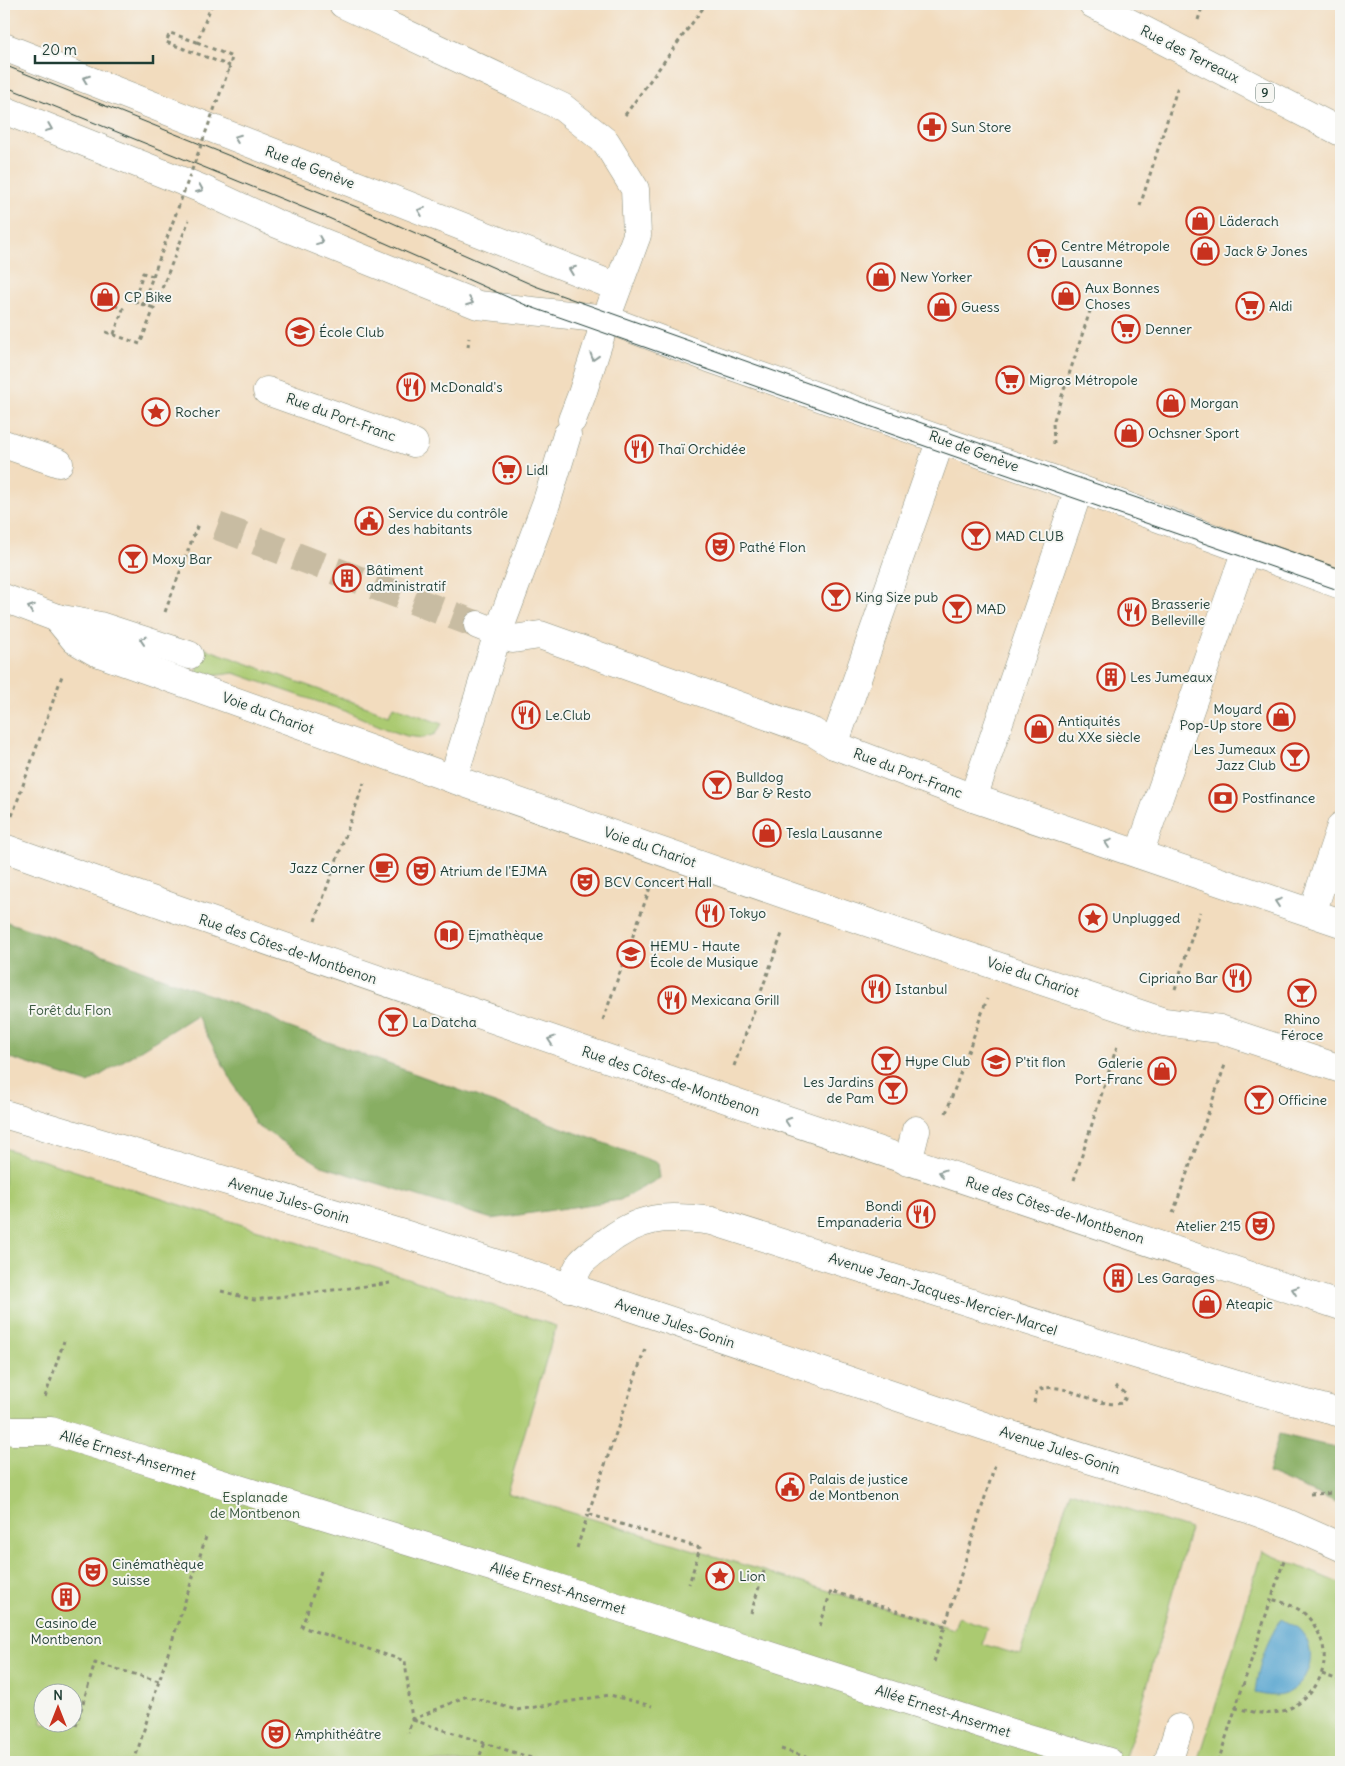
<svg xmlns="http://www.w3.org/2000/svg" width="1345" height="1766" font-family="Delius,sans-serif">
	<rect width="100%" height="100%" fill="#f6f6f2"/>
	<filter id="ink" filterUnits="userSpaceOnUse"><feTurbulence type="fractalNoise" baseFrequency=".02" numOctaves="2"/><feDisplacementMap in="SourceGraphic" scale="10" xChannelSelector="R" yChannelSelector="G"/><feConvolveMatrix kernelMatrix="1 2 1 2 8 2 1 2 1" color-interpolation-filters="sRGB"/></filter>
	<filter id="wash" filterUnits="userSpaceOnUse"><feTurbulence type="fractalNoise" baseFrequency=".0096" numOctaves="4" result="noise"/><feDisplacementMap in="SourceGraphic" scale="20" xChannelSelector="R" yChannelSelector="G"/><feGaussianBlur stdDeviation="1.12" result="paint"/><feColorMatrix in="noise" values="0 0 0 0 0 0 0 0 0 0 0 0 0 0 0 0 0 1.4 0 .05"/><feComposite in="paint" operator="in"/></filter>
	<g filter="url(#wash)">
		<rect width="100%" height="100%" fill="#f2dcbe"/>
		<g fill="#abca71" stroke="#658452" fill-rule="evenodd">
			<path d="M204,648L389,715L393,706L442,724L435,734L423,738L407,736L389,730L348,712L234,673L211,676L195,674Z"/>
			<path d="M4,1148L556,1326L507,1493L954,1629L958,1617L987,1627L982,1644L1020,1655L1070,1491L1190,1529L1136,1726L1123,1762H4ZM42,1694H72V1724H42Z"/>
			<path d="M1262,1551L1341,1584V1762H1198L1228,1666Z"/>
		</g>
		<g fill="#88ae63" stroke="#54764c">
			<path d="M4,921L113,958L139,969L270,1017L285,1026L658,1163L660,1178L620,1200L492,1219L322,1166L256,1125L196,1015L88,1083L4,1056Z"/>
			<path d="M1279,1434L1341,1449V1504L1268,1473Z"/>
		</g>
		<path fill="#56a4cf" stroke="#3a7082" d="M1281,1619C1289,1623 1298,1626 1303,1634C1319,1655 1308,1688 1282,1695C1273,1697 1265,1695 1255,1693C1258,1665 1266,1642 1281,1619Z"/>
	</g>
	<g filter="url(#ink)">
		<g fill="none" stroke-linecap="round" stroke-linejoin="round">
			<path stroke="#c8bca2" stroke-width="28" stroke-dasharray="28 14" stroke-linecap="butt" d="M217,526L478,625"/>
			<g stroke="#888c79" stroke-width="29">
				<g id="minor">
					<path d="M343,4L562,107L606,142L635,189L637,235L606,319L582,394L572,420"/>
					<path d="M4,47L617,287"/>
					<path d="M4,110L202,189L275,223L478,305L606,319L709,358L1055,480L1341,585"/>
					<path d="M267,391L414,443"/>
					<path d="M4,444L59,463"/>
					<path d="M4,598L57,618L100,626L189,655"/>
					<path d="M57,618L75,640L94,651L453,779L795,898L1164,1022L1220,1029L1341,1069"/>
					<path d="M478,625L513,639L540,635L813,732L834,745L973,798L1341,923"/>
					<path d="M834,745L941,439"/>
					<path d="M453,779L498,633L547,501L567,435"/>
					<path d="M973,798L1079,489"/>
					<path d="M4,848C448,1006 894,1157 1341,1306"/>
					<path d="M1139,854L1246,550"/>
					<path d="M1312,913L1341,826"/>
					<path d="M908,1162L916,1130"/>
					<path d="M569,1288C573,1280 576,1270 581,1263C586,1257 595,1251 602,1246C639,1215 666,1215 712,1221L1108,1346L1247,1388L1341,1413"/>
					<path d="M4,1429L12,1431H51L530,1579L988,1726L1109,1762"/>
					<path d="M1168,1762L1179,1728"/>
				</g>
			</g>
			<g stroke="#888c79" stroke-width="29">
				<g id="major">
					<path d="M1093,4L1341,132"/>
					<path d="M4,1114L407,1235L603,1298L1005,1433L1251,1510L1287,1523L1341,1547"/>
				</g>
			</g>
			<g stroke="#888c79" stroke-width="3" stroke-dasharray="4 4" stroke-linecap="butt">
				<path d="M212,4L197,42L170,33L166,42L230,66"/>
				<path d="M1198,20L1203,4"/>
				<path d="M197,42L232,57L229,69"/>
				<path d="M625,115L706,4"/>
				<path d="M1140,206L1178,86"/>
				<path d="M153,276L143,273L134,301L154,308"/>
				<path d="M106,332L140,344L189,220"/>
				<path d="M114,334L123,309L116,306"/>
				<path d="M468,347L469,338"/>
				<path d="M1054,444L1053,423L1091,308"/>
				<path d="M165,612L198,524"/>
				<path d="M12,816L63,673"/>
				<path d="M315,921L364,783"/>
				<path d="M1175,989L1200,912"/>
				<path d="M603,1020L651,885"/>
				<path d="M734,1066L783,931"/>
				<path d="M946,1113L987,999"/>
				<path d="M1074,1180L1118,1043"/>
				<path d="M1173,1213L1225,1065"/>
				<path d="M221,1291L254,1300L390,1283"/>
				<path d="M645,1349L588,1514L700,1548L689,1584"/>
				<path d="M45,1397L64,1341"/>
				<path d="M1034,1403L1037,1390C1060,1381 1084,1399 1106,1403C1111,1404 1117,1404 1122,1403L1125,1399L1124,1392L1115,1386"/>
				<path d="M1310,1494L1341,1493"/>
				<path d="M577,1548L588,1514"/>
				<path d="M321,1571L302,1627L405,1661L412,1720L408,1733"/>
				<path d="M751,1613L764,1571"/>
				<path d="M820,1626L831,1591L945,1626L995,1465"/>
				<path d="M934,1662L945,1626"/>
				<path d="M1322,1674L1341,1681"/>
				<path d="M1235,1708C1246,1710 1261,1715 1273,1713C1302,1710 1327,1682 1324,1652C1323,1639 1315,1624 1306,1615C1297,1606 1282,1602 1271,1599"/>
				<path d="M412,1720L467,1696L517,1710L610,1695L652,1706"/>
				<path d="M413,1720L544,1762"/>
				<path d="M76,1726L95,1663L159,1681"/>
				<path d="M781,1749L821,1762"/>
				<path d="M480,1755L485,1743"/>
				<path d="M134,1762L159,1681L206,1537"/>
				<path d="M1218,1762L1284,1560"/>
			</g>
			<use href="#minor" stroke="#fff" stroke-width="28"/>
			<use href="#major" stroke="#fff" stroke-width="28"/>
			<g stroke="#1f3d34" stroke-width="1">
				<path d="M4,65L359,208L535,286L844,396L1341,569"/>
				<path d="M4,86L324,216L528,306L936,450L1341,591"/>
			</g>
			<path stroke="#888c79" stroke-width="3" stroke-dasharray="4 4" stroke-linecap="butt" d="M142,306L229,69"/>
		</g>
		<defs><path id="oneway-chevron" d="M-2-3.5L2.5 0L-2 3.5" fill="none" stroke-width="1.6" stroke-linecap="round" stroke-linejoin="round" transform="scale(1.25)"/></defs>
		<g stroke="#8f9e9a">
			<use href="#oneway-chevron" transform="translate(86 79) rotate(-159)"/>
			<use href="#oneway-chevron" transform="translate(49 128) rotate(22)"/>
			<use href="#oneway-chevron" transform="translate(237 138) rotate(-159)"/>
			<use href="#oneway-chevron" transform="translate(200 189) rotate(23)"/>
			<use href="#oneway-chevron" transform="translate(421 211) rotate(-159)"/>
			<use href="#oneway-chevron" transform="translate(320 241) rotate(22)"/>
			<use href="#oneway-chevron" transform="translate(572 270) rotate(-159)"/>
			<use href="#oneway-chevron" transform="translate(470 302) rotate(21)"/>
			<use href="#oneway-chevron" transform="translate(594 357) rotate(107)"/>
			<use href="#oneway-chevron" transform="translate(31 608) rotate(-160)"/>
			<use href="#oneway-chevron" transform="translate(143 640) rotate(-162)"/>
			<use href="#oneway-chevron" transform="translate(1108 843) rotate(-161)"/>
			<use href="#oneway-chevron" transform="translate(1278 902) rotate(-161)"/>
			<use href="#oneway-chevron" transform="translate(551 1040) rotate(-161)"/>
			<use href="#oneway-chevron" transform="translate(788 1121) rotate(-161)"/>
			<use href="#oneway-chevron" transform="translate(942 1173) rotate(-162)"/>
			<use href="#oneway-chevron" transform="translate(1295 1290) rotate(-161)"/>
		</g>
	</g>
	<defs>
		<g id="pharmacy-ring" transform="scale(1.4375)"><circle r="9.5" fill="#f6f6f2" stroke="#c8321e" stroke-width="1.5"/><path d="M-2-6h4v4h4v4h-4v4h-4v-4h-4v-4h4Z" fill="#c8321e"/></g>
		<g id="shop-ring" transform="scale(1.4375)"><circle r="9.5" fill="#f6f6f2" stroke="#c8321e" stroke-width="1.5"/><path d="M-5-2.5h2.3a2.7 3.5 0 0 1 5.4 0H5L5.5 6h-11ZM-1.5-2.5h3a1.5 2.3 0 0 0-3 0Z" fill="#c8321e"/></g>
		<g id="supermarket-ring" transform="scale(1.4375)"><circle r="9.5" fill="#f6f6f2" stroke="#c8321e" stroke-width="1.5"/><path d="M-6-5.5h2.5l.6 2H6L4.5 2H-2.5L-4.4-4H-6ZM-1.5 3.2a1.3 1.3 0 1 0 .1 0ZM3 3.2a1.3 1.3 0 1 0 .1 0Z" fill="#c8321e"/></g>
		<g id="university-ring" transform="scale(1.4375)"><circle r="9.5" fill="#f6f6f2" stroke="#c8321e" stroke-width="1.5"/><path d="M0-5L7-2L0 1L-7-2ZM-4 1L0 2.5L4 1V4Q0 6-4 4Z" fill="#c8321e"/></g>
		<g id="restaurant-ring" transform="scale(1.4375)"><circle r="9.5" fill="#f6f6f2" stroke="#c8321e" stroke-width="1.5"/><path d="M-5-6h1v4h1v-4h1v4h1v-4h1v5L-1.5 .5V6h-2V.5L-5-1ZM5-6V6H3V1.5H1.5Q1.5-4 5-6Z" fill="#c8321e"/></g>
		<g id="sight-ring" transform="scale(1.4375)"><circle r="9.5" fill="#f6f6f2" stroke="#c8321e" stroke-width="1.5"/><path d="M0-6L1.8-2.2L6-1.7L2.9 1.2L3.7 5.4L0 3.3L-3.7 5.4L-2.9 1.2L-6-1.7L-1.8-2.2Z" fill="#c8321e"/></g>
		<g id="civic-ring" transform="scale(1.4375)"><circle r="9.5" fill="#f6f6f2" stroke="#c8321e" stroke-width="1.5"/><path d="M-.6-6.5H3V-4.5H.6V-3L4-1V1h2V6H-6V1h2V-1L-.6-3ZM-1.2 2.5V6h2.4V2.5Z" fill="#c8321e"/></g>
		<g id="bar-ring" transform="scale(1.4375)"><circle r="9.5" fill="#f6f6f2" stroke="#c8321e" stroke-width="1.5"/><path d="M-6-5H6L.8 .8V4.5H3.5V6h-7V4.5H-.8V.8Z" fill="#c8321e"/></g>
		<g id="theatre-ring" transform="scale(1.4375)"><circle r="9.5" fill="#f6f6f2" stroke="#c8321e" stroke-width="1.5"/><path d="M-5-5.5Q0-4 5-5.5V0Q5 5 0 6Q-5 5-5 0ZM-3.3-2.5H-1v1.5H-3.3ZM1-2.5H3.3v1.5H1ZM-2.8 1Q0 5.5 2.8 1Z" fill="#c8321e"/></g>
		<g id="building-ring" transform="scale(1.4375)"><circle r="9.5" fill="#f6f6f2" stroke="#c8321e" stroke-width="1.5"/><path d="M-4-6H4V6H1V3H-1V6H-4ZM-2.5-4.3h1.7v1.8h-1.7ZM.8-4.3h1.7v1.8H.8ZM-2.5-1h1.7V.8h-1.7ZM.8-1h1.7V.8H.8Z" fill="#c8321e"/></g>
		<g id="bank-ring" transform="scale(1.4375)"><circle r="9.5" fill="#f6f6f2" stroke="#c8321e" stroke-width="1.5"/><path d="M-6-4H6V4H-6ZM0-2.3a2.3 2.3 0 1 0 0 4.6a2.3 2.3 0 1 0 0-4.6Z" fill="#c8321e"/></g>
		<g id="cafe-ring" transform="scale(1.4375)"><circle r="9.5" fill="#f6f6f2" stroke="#c8321e" stroke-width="1.5"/><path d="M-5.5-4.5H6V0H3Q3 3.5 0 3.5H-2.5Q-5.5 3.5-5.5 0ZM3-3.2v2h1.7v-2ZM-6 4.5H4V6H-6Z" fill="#c8321e"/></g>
		<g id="library-ring" transform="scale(1.4375)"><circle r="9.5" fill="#f6f6f2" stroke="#c8321e" stroke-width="1.5"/><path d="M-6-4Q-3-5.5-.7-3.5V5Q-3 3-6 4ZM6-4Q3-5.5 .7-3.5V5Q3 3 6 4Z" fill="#c8321e"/></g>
		<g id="school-ring" transform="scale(1.4375)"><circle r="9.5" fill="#f6f6f2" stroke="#c8321e" stroke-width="1.5"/><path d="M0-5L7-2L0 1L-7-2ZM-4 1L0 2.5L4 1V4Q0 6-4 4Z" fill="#c8321e"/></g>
	</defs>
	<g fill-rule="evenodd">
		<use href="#pharmacy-ring" x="932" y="127"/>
		<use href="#shop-ring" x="1200" y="221"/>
		<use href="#shop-ring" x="1205" y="251"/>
		<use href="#supermarket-ring" x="1042" y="254"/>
		<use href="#shop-ring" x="881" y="277"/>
		<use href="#shop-ring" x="1066" y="296"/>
		<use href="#shop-ring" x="105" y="297"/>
		<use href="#supermarket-ring" x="1250" y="306"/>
		<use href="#shop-ring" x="942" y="307"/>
		<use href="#supermarket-ring" x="1126" y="329"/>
		<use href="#university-ring" x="300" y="332"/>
		<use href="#supermarket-ring" x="1010" y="380"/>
		<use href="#restaurant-ring" x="411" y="387"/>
		<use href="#shop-ring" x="1171" y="403"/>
		<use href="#sight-ring" x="156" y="412"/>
		<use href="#shop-ring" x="1129" y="433"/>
		<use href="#restaurant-ring" x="639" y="449"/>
		<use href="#supermarket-ring" x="507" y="470"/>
		<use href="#civic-ring" x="369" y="521"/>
		<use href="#bar-ring" x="976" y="536"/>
		<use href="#theatre-ring" x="720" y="547"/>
		<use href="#bar-ring" x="133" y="559"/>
		<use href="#building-ring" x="347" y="578"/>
		<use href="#bar-ring" x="836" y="597"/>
		<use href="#bar-ring" x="957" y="609"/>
		<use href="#restaurant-ring" x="1132" y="612"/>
		<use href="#building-ring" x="1111" y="677"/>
		<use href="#restaurant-ring" x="526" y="715"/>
		<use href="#shop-ring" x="1281" y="717"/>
		<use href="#shop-ring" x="1039" y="729"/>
		<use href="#bar-ring" x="1295" y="757"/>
		<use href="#bar-ring" x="717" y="785"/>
		<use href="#bank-ring" x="1223" y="798"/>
		<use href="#shop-ring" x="767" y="833"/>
		<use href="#cafe-ring" x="384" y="868"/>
		<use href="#theatre-ring" x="421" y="871"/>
		<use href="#theatre-ring" x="585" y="882"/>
		<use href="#restaurant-ring" x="710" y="913"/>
		<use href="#sight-ring" x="1093" y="918"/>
		<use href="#library-ring" x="449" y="935"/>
		<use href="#school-ring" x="631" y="954"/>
		<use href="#restaurant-ring" x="1237" y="978"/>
		<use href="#restaurant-ring" x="876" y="989"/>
		<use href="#bar-ring" x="1302" y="993"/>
		<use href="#restaurant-ring" x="672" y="1000"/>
		<use href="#bar-ring" x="393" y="1022"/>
		<use href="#bar-ring" x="886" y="1061"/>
		<use href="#school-ring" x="996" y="1062"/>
		<use href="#shop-ring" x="1162" y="1071"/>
		<use href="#bar-ring" x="893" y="1090"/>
		<use href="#bar-ring" x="1259" y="1100"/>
		<use href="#restaurant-ring" x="921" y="1214"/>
		<use href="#theatre-ring" x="1260" y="1226"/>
		<use href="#building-ring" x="1118" y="1278"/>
		<use href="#shop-ring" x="1207" y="1304"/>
		<use href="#civic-ring" x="790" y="1487"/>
		<use href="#theatre-ring" x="93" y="1572"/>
		<use href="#sight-ring" x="720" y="1576"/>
		<use href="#building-ring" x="66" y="1597"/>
		<use href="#theatre-ring" x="276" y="1734"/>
	</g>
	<g text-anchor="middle" stroke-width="4" stroke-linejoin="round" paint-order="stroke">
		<rect fill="#f6f6f2" stroke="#60746d" stroke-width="1" x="1256" y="83.5" width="18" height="19" rx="4"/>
		<g font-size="12" font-weight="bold" fill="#1f3d34">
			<text x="1265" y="97">9</text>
		</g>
		<g font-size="14" fill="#1f3d34" stroke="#f6f6f2">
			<text transform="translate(1190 54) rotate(27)" y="5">Rue des Terreaux</text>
			<text transform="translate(310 167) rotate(21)" y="5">Rue de Genève</text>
			<text transform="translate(341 417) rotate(20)" y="5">Rue du Port-Franc</text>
			<text transform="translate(974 451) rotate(20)" y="5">Rue de Genève</text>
			<text transform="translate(268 713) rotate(20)" y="5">Voie du Chariot</text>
			<text transform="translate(908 773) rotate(21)" y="5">Rue du Port-Franc</text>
			<text transform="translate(650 847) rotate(19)" y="5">Voie du Chariot</text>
			<text transform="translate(288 949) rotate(19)" y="5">Rue des Côtes-de-Montbenon</text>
			<text transform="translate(1033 977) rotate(19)" y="5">Voie du Chariot</text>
			<text transform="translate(671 1081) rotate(19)" y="5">Rue des Côtes-de-Montbenon</text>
			<text transform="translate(289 1200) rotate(17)" y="5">Avenue Jules-Gonin</text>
			<text transform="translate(1055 1210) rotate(18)" y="5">Rue des Côtes-de-Montbenon</text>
			<text transform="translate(943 1294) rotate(18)" y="5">Avenue Jean-Jacques-Mercier-Marcel</text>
			<text transform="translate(675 1323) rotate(19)" y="5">Avenue Jules-Gonin</text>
			<text transform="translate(1060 1450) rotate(18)" y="5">Avenue Jules-Gonin</text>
			<text transform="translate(128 1455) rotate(17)" y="5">Allée Ernest-Ansermet</text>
			<text transform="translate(558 1588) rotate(18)" y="5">Allée Ernest-Ansermet</text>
			<text transform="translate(943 1711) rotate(18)" y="5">Allée Ernest-Ansermet</text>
		</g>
		<g font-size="14" fill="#1f3d34" stroke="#f6f6f2" text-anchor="start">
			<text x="951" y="132">Sun Store</text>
			<text x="1219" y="226">Läderach</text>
			<text x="1061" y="251">Centre Métropole<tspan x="1061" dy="16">Lausanne</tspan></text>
			<text x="1224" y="256">Jack &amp; Jones</text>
			<text x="900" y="282">New Yorker</text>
			<text x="1085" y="293">Aux Bonnes<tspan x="1085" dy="16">Choses</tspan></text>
			<text x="124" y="302">CP Bike</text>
			<text x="1269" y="311">Aldi</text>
			<text x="961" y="312">Guess</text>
			<text x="1145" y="334">Denner</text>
			<text x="319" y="337">École Club</text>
			<text x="1029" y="385">Migros Métropole</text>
			<text x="430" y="392">McDonald's</text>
			<text x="1190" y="408">Morgan</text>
			<text x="175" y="417">Rocher</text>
			<text x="1148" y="438">Ochsner Sport</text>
			<text x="658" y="454">Thaï Orchidée</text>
			<text x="526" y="475">Lidl</text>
			<text x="388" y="518">Service du contrôle<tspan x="388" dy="16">des habitants</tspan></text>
			<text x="995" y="541">MAD CLUB</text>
			<text x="739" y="552">Pathé Flon</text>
			<text x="152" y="564">Moxy Bar</text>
			<text x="366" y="575">Bâtiment<tspan x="366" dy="16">administratif</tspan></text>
			<text x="855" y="602">King Size pub</text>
			<text x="1151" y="609">Brasserie<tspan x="1151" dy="16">Belleville</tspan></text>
			<text x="976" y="614">MAD</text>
			<text x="1130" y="682">Les Jumeaux</text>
			<text x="1262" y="714" text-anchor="end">Moyard<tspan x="1262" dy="16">Pop-Up store</tspan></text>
			<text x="545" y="720">Le.Club</text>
			<text x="1058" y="726">Antiquités<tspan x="1058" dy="16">du XXe siècle</tspan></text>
			<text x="1276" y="754" text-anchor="end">Les Jumeaux<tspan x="1276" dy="16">Jazz Club</tspan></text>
			<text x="736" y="782">Bulldog<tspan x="736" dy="16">Bar &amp; Resto</tspan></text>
			<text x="1242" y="803">Postfinance</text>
			<text x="786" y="838">Tesla Lausanne</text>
			<text x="365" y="873" text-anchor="end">Jazz Corner</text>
			<text x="440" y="876">Atrium de l'EJMA</text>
			<text x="604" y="887">BCV Concert Hall</text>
			<text x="729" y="918">Tokyo</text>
			<text x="1112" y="923">Unplugged</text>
			<text x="468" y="940">Ejmathèque</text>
			<text x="650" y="951">HEMU - Haute<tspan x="650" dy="16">École de Musique</tspan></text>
			<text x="1218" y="983" text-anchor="end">Cipriano Bar</text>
			<text x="895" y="994">Istanbul</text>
			<text x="691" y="1005">Mexicana Grill</text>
			<text x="1302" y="1024" text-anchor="middle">Rhino<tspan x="1302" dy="16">Féroce</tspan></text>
			<text x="412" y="1027">La Datcha</text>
			<text x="905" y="1066">Hype Club</text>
			<text x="1015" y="1067">P'tit flon</text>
			<text x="1143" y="1068" text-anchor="end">Galerie<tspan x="1143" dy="16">Port-Franc</tspan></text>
			<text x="874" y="1087" text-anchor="end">Les Jardins<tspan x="874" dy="16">de Pam</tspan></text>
			<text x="1278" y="1105">Officine</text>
			<text x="902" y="1211" text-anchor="end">Bondi<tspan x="902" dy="16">Empanaderia</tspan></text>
			<text x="1241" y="1231" text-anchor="end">Atelier 215</text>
			<text x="1137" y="1283">Les Garages</text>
			<text x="1226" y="1309">Ateapic</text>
			<text x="809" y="1484">Palais de justice<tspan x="809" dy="16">de Montbenon</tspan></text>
			<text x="112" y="1569">Cinémathèque<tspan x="112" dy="16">suisse</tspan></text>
			<text x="739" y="1581">Lion</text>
			<text x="66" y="1628" text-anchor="middle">Casino de<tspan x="66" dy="16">Montbenon</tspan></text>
			<text x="295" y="1739">Amphithéâtre</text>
		</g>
		<g font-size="14" fill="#3b5940" stroke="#f6f6f2">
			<text x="70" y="1015">Forêt du Flon</text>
			<text x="255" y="1502">Esplanade<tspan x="255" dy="16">de Montbenon</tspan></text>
		</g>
	</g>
	<rect width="1345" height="1766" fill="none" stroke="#f6f6f2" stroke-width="20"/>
	<g transform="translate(58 1708)"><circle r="24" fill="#f6f6f2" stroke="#a0aca6"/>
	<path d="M0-4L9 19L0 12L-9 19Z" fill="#c8321e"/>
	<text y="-8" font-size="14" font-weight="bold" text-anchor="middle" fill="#1f3d34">N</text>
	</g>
	<path d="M35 55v8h118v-8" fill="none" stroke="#1f3d34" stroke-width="2.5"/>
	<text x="42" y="55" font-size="15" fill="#1f3d34" stroke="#f6f6f2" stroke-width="4" paint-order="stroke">20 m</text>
</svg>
